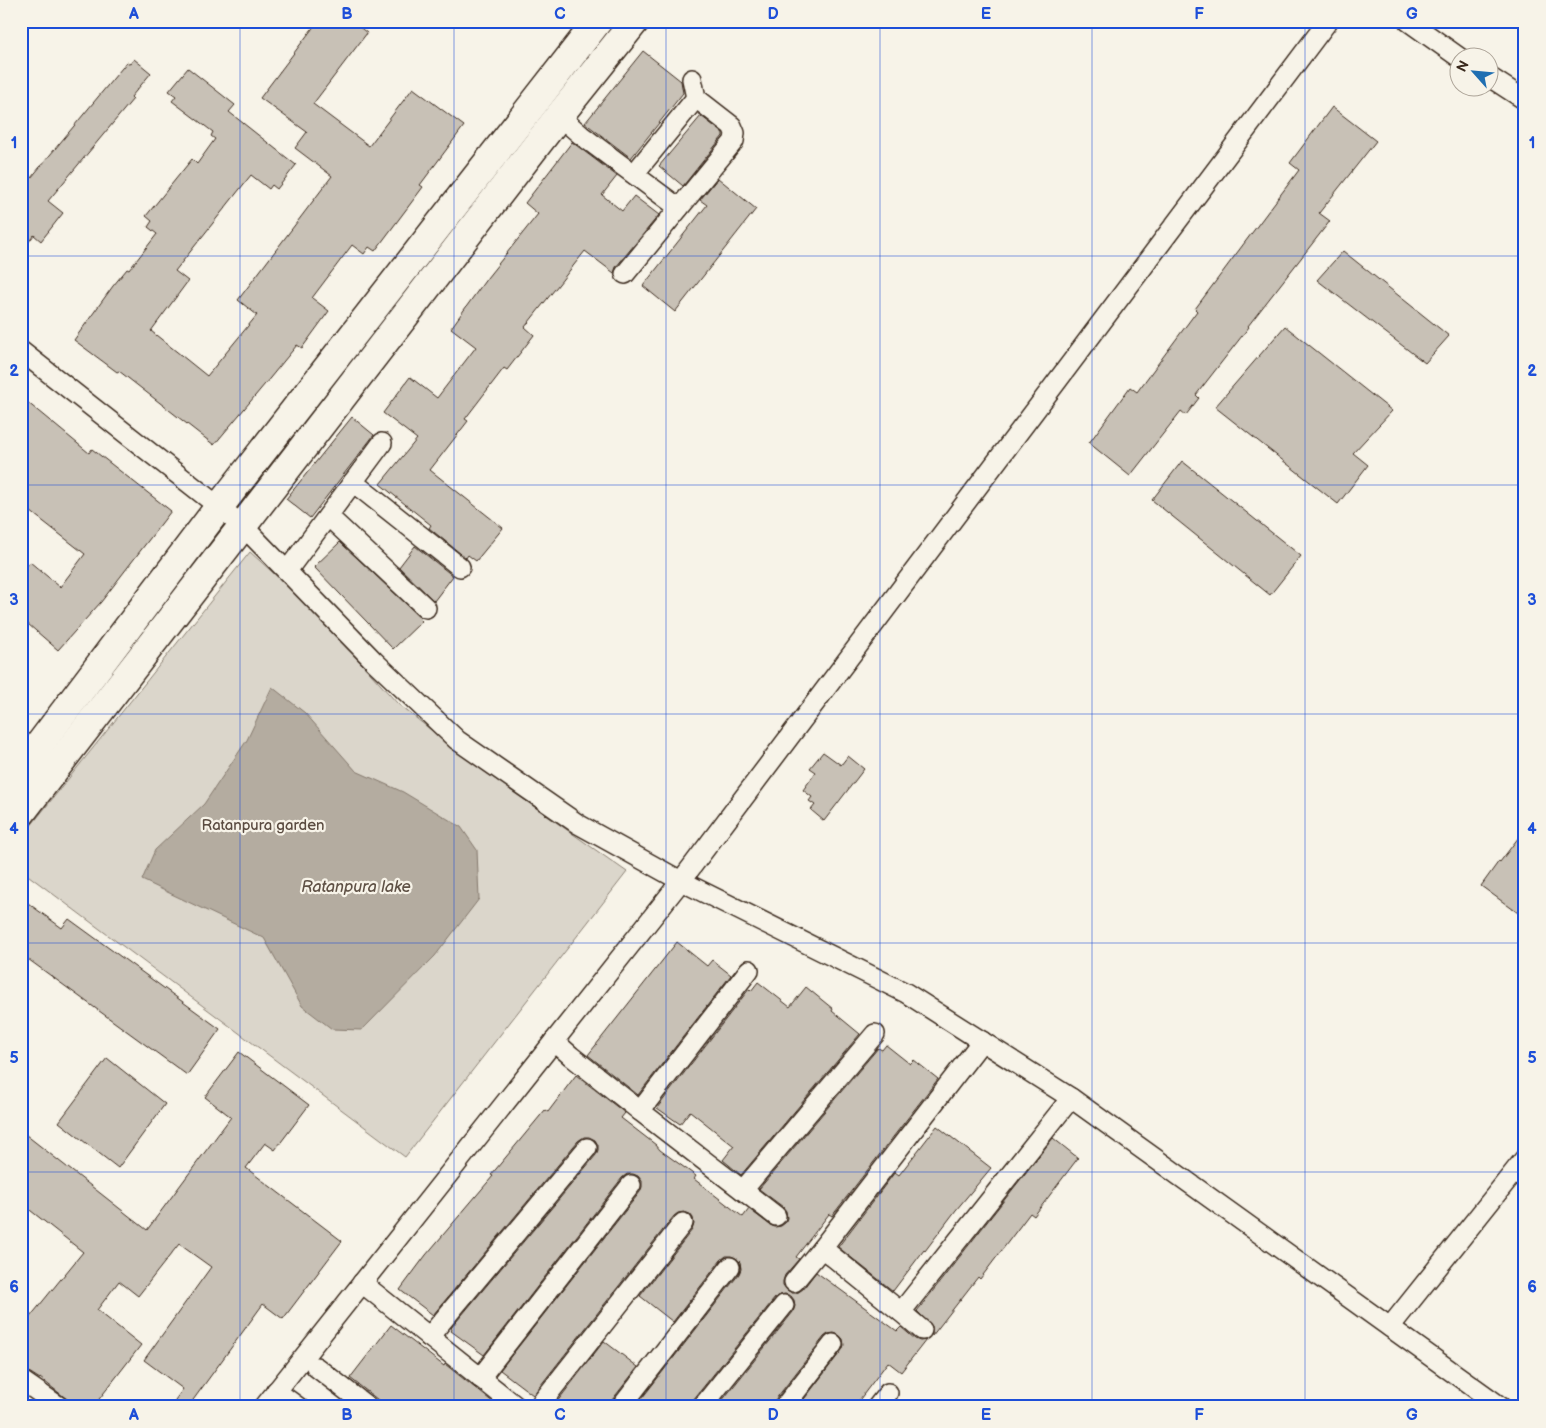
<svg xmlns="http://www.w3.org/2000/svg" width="1546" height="1428" font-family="'Balsamiq Sans',sans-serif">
	<rect width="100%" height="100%" fill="#f7f3e8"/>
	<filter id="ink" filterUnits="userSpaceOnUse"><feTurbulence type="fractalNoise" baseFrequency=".02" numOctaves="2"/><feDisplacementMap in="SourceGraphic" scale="10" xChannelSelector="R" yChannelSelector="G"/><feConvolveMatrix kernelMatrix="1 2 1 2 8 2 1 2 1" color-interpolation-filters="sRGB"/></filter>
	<g filter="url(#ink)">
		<path fill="#dbd6cb" stroke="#8b8074" d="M250,552L309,605L398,704L482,770L627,872L405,1157L21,870V838Z"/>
		<path fill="#b4aca0" stroke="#84786c" d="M272,687L305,713L356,771L403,792L461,827L477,850L479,899L435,956L362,1030L332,1029L302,1006L264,938L142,880L155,850L204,804L247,740Z"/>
		<g fill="#c8c1b6" stroke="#3b2a1e">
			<path d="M318,21H352L367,33L313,104L369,146L413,88L464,126L420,185L423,187L375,251L369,247L364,254L352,245L312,298L329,311L302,348L297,345L270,378L214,445L119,371L117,372L74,340L113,286L127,269L129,270L157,234L148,227L152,221L146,216L192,159L197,164L215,139L211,136L213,132L172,101L176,96L169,91L188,68L235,105L229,112L296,165L277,189L272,185L269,189L251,175L175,271L188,281L151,331L207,376L257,315L238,300L332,176L295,148L307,132L260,98Z"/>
			<path d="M643,51L681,81L683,93L631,158L585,123Z"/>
			<path d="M134,59L151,73L131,97L133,99L48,201L63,213L41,241L34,235L21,252V190L127,62L130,64Z"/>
			<path d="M1332,107L1376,141L1319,213L1330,221L1248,326L1249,327L1196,395L1199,398L1186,415L1181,411L1130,476L1089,443L1130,387L1137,392L1197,311L1195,309L1299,170L1290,163Z"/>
			<path d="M701,116L723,133V136L683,186L659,166Z"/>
			<path d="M572,142L617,176L602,195L622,211L634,196L659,215L616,267L614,273L585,251L525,327L534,335L507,370L504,368L465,419L468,421L430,470L503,528L476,561L468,555L466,558L429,528L431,525L380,484L417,439L383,413L410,377L437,398L476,347L451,328L487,278L538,214L525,203Z"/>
			<path d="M718,178L756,209L675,312L643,286L707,205L700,200Z"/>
			<path d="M1343,251L1449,336L1425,363L1317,280Z"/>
			<path d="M1285,326L1392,411L1353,453L1368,465L1338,504L1215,407Z"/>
			<path d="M21,397L89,453L92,449L171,511L101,602L58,650L21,618V572L30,562L60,587L85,554L21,504Z"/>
			<path d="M352,417L374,435L310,518L286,499Z"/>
			<path d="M1182,461L1301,556L1270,595L1152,500Z"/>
			<path d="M340,542L421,618L420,619L422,621L393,649L314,567Z"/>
			<path d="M415,546L453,576L434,601L399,567Z"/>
			<path d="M823,752L841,765L848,756L864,769L824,821L811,810L815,805L809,801L812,797L803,790L816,772L810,768Z"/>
			<path d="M1525,829V918L1481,886L1499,861L1500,862Z"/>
			<path d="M21,898L62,928L69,919L220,1029L187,1075L21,954Z"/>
			<path d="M677,942L707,966L712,960L731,975L638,1095L588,1055Z"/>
			<path d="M758,982L790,1007L806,987L833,1009L832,1011L860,1034L741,1175L723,1160L734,1146L690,1111L680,1124L657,1108L749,989L751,991Z"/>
			<path d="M886,1045L910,1064L914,1060L938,1079L832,1216L829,1214L796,1257L799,1259L785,1275L783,1281V1285L787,1290L792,1293H797L803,1289L816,1272L897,1331L901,1327L915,1339L920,1341L926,1340L901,1372L888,1362L854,1407H798L842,1350L844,1345L843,1339L839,1335L834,1333L828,1334L824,1337L775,1400L773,1407H717L793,1312L795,1306L794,1300L791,1296L785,1294L780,1295L775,1298L693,1400L691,1407H635L739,1274L741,1269L740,1262L736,1258L731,1256H726L721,1260L673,1322L640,1296L692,1230L694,1224L693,1218L690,1214L684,1212L678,1213L674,1216L533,1395L500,1370L640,1192L642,1187V1181L638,1176L633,1174H627L622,1178L484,1355L451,1331L452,1330L451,1328L596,1155L598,1150V1145L595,1140L589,1137H584L578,1141L433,1315L400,1290L426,1255L493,1176L491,1175L521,1139L545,1110L548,1112L576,1075L625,1113L621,1118L656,1145L660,1150L696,1176L694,1179L743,1217L749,1209L770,1225L775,1227L781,1226L785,1223L787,1218L786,1211L783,1207L759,1189L878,1048L882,1050Z"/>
			<path d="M239,1052L309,1105L275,1150L265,1143L246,1168L342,1241L283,1319L263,1304L188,1407H170L183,1389L144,1360L211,1267L179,1244L138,1296L119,1281L97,1310L141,1345L93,1407H77L40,1378V1379L21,1367V1328L83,1252L21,1203V1131L147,1230L231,1117L205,1097Z"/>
			<path d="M107,1058L165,1104L118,1168L59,1122Z"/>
			<path d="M937,1126L991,1168L956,1210L925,1251L924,1250L893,1291L838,1247L895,1172L899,1175Z"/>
			<path d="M1053,1138L1078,1158L1034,1216L1030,1213L980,1279L978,1277L932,1336V1326L917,1311Z"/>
			<path d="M391,1325L444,1366L445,1364L499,1407H387L350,1378Z"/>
			<path d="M604,1341L638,1367L612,1400L610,1407H553Z"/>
		</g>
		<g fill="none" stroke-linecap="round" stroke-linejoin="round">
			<g stroke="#3b2a1e" stroke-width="22">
				<g id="street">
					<path d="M1408,21L1460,58"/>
					<path d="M1488,76L1525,100"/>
					<path d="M559,116L581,135L679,208"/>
					<path d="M634,174L696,98"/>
					<path d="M625,274L734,141L735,133L732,126L696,98L692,79"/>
					<path d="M21,351L242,525L374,661L457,740L578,824L681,881L906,993L1071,1098L1501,1407"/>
					<path d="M353,482L460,567"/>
					<path d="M328,516L426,608"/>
					<path d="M287,571L382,443"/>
					<path d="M749,970L640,1111L776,1216"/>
					<path d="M554,1041L571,1056L640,1111"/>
					<path d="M743,1190L875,1034"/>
					<path d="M822,1248L982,1041"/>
					<path d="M794,1282L822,1248L901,1312"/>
					<path d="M362,1283L517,1407"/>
					<path d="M1390,1327L1525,1158"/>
					<path d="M922,1330L901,1312L1071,1098"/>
					<path d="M429,1337L587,1148"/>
					<path d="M316,1367L368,1407"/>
					<path d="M480,1378L631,1185"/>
					<path d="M21,1380L60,1407"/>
					<path d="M276,1391L298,1407"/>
					<path d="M264,1407L681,881L1328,21"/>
					<path d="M538,1407L683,1223"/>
					<path d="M621,1407L730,1267"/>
					<path d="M702,1407L784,1305"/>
					<path d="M784,1407L833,1344"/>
					<path d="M877,1407L888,1393"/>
				</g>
			</g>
			<g stroke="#3b2a1e" stroke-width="31">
				<g id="secondary">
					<path d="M21,769L219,507L598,21"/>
					<path d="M21,813L559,116L635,21"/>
				</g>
			</g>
			<use href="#street" stroke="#f7f3e8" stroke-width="19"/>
			<use href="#secondary" stroke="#f7f3e8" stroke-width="28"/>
		</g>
	</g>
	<path fill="none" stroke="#1d4ed8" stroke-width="1" stroke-opacity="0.55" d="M240,21V1407M454,21V1407M666,21V1407M880,21V1407M1092,21V1407M1305,21V1407M21,256H1525M21,485H1525M21,714H1525M21,943H1525M21,1172H1525"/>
	<g text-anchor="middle" stroke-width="4.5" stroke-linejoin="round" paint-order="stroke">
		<g font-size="15" fill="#5b4c41" stroke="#f7f3e8">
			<text x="263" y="830">Ratanpura garden</text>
		</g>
		<g font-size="16" font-style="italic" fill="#5f5145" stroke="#f7f3e8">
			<text x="356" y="892">Ratanpura lake</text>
		</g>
	</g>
	<rect width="1546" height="1428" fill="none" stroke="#f7f3e8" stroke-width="55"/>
	<g transform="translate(1474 72) rotate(297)"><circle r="24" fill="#f7f3e8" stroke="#aca397"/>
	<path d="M0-4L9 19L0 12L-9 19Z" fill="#1f6fb2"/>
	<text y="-8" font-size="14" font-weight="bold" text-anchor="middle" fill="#3b2a1e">N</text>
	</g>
	<rect x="28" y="28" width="1490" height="1372" fill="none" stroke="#1d4ed8" stroke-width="2"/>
	<g font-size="16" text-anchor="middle" font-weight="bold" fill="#1d4ed8">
		<text x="134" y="19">A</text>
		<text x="347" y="19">B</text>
		<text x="560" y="19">C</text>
		<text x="773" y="19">D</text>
		<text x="986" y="19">E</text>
		<text x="1199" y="19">F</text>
		<text x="1412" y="19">G</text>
		<text x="14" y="148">1</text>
		<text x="1532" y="148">1</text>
		<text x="14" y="376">2</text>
		<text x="1532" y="376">2</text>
		<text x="14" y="605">3</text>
		<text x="1532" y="605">3</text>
		<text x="14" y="834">4</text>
		<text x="1532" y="834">4</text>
		<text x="14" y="1063">5</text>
		<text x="1532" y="1063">5</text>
		<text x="14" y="1292">6</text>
		<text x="1532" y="1292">6</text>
		<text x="134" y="1420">A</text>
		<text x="347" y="1420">B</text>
		<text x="560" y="1420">C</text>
		<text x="773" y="1420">D</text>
		<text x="986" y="1420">E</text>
		<text x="1199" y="1420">F</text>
		<text x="1412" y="1420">G</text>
	</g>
</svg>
